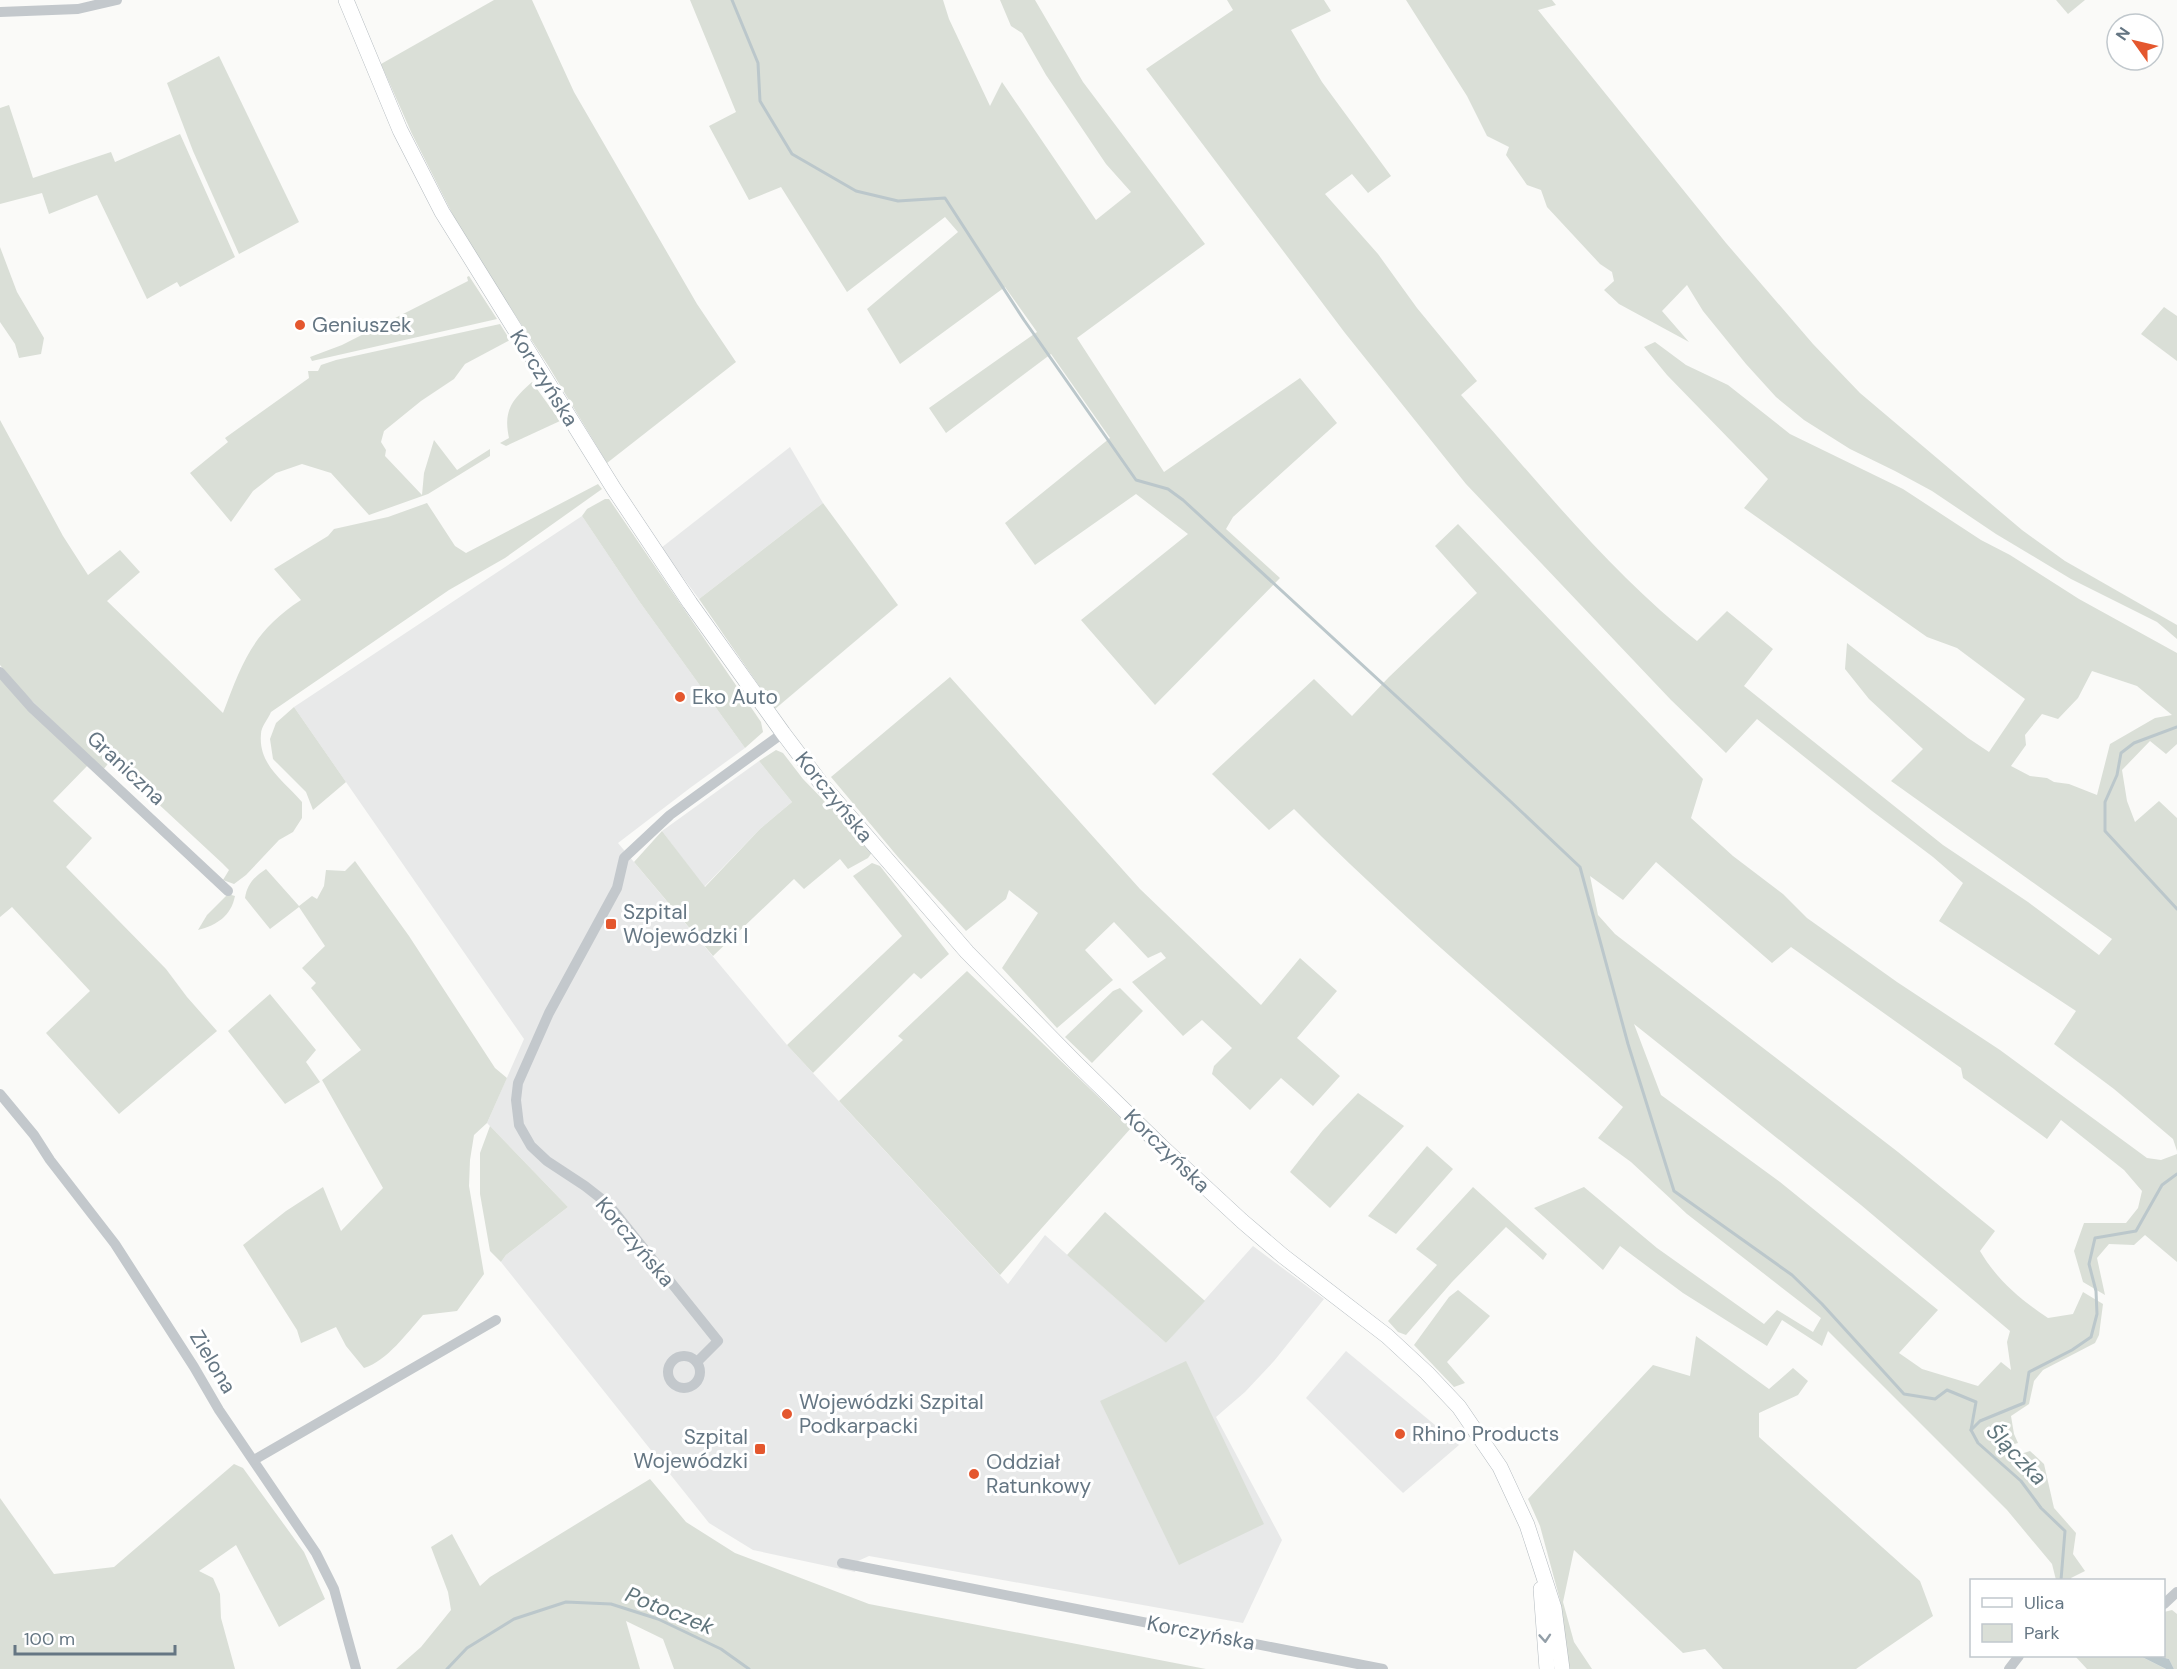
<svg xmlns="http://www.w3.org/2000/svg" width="2177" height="1669" font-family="'DM Sans',sans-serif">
	<rect width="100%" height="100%" fill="#fafaf8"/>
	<g fill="#e8e9e9">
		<path d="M790,447L823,503L699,599L661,548Z"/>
		<path d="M582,516L639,601L745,748L690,788L618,843L787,1045L1008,1284L1045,1235L1166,1343L1253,1246L1324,1299L1274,1361L1245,1392L1216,1417L1282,1540L1243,1623L869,1556L858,1561L855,1572L753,1550L709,1523L501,1262L506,1255L568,1207L487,1123L524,1039L294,707Z"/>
		<path d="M759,761L792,802L760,829L704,887L662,831Z"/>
		<path d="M1346,1351L1459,1445L1403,1493L1306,1398Z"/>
	</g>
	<g fill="#dadfd7" fill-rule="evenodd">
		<path d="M494,0H532L574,92L697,304L736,362L607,463L549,367L463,235L412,134L381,64Z"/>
		<path d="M690,0H943L949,19L990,106L1002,82L1096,220L1131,192L1106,164L1046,75L1022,33L1011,26L1000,0H1035L1083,82L1205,244L1077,338L1164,472L1300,378L1337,423L1233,517L1226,529L1280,578L1155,705L1081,620L1188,534L1136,494L1035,565L1005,523L1110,438L1051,354L946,433L929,408L1037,332L1005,287L900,364L867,309L958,232L945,217L847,292L781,187L749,200L709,126L736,112Z"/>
		<path d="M1227,0H1324L1331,11L1291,30L1322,82L1391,176L1368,193L1352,174L1325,194L1378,254L1417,308L1477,381L1461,395C1536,479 1608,571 1697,641L1727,611L1773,649L1744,686L1943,845L2028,902L2099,955L2112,939L1891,781L1923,749L1869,699L1845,669L1847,643L1968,738L1989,752L2025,699L1957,648L1927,637L1744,508L1768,479L1667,375L1644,347L1655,342L1686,365L1728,385L1790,434L1903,489L1981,540L2010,555L2079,599L2177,653V744L2166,754L2150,741L2122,770L2127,801L2135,822L2159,801L2177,818V1151L2173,1139L2114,1089L2054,1044L2076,1011L1939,921L1963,883L1933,857L1872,811L1757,719L1726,753L1671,700L1466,484L1345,333L1146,69L1233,10ZM2092,671L2137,686L2172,715L2155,718L2110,744L2097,795L2069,784L2054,782L2047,778L2030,776L2011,766L2026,745L2025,735L2042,714L2058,719L2078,698Z"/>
		<path d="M1406,0H1552L1556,5L1538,10L1726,243L1813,344L1860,393L2022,530L2065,561L2177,625V639L2157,622L2071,579L1996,534L1932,491L1895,471L1850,449L1804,420L1776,397L1746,364L1703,311L1687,285L1662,311L1689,342L1619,304L1604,290L1614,281L1612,272L1600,264L1547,207L1541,190L1527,185L1506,155L1509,147L1487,136L1467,96Z"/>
		<path d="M2056,0H2085L2068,14Z"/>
		<path d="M219,56L299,222L239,254L193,151L167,83Z"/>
		<path d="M9,105L33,178L111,152L115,162L180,134L235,257L180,287L177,282L147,299L97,195L49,214L42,193L0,204V108Z"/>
		<path d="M0,247L17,292L44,338L41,354L19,358L15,344L0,322Z"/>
		<path d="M469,276L497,319L312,361L310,357L342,345L468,281L467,277Z"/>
		<path d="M2164,307L2177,316V361L2141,334Z"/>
		<path d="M500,324L510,340L465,364L454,379L421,401L384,431L381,442L386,450L385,456L422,495L424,473L434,440L457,470L490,449V456L428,494L369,515L331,473L302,464L276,473L253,491L231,522L190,473L228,442L225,438L309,378L308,371H318L321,365L336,360Z"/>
		<path d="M532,382L560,421L506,446L500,443L509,438C503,410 512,400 532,382Z"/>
		<path d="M0,420L63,536L88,575L120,550L140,572L107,601L223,713C242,663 253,631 301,600L274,569L328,536L334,529L388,517L427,503L455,546L466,553L598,484L602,489L505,558L449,590L271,712C268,719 261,727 261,734C258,765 284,781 302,802V818L293,832L279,840L246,875L234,884L223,880L229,870L222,863L111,760L103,770L22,691L0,665Z"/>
		<path d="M605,499H609L761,722L763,732L745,748L639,601L582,516L587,509Z"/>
		<path d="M823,503L898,605L775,709L699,599Z"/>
		<path d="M1458,524L1703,779L1691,818L1733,856L1783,894L1807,918L1897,982L2000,1050L2147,1158L2161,1160L2177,1154V1262L2145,1235L2134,1245L2109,1244L2097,1258L2105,1295L2083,1282L2074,1251L2084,1223H2126L2138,1208L2142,1191L2124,1170L2061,1120L2047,1139L1963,1078L1961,1068L1791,947L1772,963L1656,862L1623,900L1590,876L1598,915L1615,934L1898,1152L1995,1231L1980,1251C1997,1280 2021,1300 2048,1318L2073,1314L2083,1292L2103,1304L2099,1335L2095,1343L2043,1370L2034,1381L2029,1404L2011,1416L2014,1434L2018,1443L2000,1448L2011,1457L2030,1451L2044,1464L2054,1508L2076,1533L2073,1554L2085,1571L2071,1578L2072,1580H2056L2052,1564L2007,1510L1828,1331L1822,1346L1782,1320L1767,1346L1683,1293L1620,1246L1603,1270L1534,1208L1584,1187L1657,1248L1764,1324L1777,1310L1813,1332L1821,1318L1687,1214L1631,1162L1598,1138L1623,1107C1511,1010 1398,914 1294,809L1269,830L1212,774L1314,679L1352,716L1389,677L1477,593L1435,546ZM1634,1024L1861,1205L2010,1331L2007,1342L2011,1370L2001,1362L1978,1386L1922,1369L1899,1353L1938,1310L1780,1182L1661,1095Z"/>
		<path d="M0,676L89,764L53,801L92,838L66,867L166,969L187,997L217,1031L119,1114L46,1033L90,991L12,907L0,917Z"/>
		<path d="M950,677L1140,889L1261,1005L1300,958L1337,991L1297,1038L1340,1076L1313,1106L1281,1078L1250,1110L1212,1074L1214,1066L1232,1048L1202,1020L1183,1036L1132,982L1166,958L1161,952L1148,958L1114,922L1085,950L1113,980L1057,1028L1002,968L1038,913L1009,890L1006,899L966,931L898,857L831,777Z"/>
		<path d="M294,707L346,782L313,810L306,792L273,759L270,739L276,723Z"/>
		<path d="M776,750L783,753L803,779L873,851L868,858L848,869L840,859L804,889L794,879L713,956L634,862L662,831L705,887L760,829L792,802L759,761Z"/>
		<path d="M355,861L409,936L495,1068L507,1078L487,1123L474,1135L470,1160L469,1186L484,1274L457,1311L423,1315C407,1333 387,1361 364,1368L346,1346L336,1327L301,1343L297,1330L243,1245L286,1211L323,1187L341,1231L383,1188L322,1080L361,1050L311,988L316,983L302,968L325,946L299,907L270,929L245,898C247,884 254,877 266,869L299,906L312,896L317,899L324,886L326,870L345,871Z"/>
		<path d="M872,863L880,866L949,954L921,979L914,973L813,1073L787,1045L902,936L853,876Z"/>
		<path d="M228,894L235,896C231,916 217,925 198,930L207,915Z"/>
		<path d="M967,971L1131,1128L1000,1275L839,1101L903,1040L898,1036Z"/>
		<path d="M1120,988L1143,1011L1092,1063L1065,1037L1113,991Z"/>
		<path d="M270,994L316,1050L306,1062L320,1082L285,1104L228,1031Z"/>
		<path d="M1358,1093L1404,1126L1330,1208L1290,1172L1323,1130Z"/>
		<path d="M490,1126L568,1207L506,1255L501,1262L490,1251L480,1194V1153Z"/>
		<path d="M1427,1146L1453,1169L1396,1234L1368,1216Z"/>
		<path d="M1473,1187L1547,1254L1543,1260L1506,1227L1452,1282L1406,1335L1398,1332L1388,1321L1437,1265L1416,1249Z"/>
		<path d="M1105,1212L1205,1301L1166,1343L1067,1255Z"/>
		<path d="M1458,1290L1490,1316L1447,1362L1465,1383L1454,1387L1414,1345L1449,1297Z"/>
		<path d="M1696,1336L1769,1389L1793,1368L1808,1381L1798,1395L1759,1413V1437L1920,1581L1933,1616L1856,1669H1723L1705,1649L1683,1653L1574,1550L1563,1602L1574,1642L1592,1669H1569L1560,1600L1540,1526L1528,1499L1653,1365L1690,1376Z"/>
		<path d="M1186,1361L1264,1524L1179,1565L1100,1401Z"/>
		<path d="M234,1464L243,1468L304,1552L325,1599L279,1627L236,1545L199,1571L213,1578L220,1594L221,1618L235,1669H0V1498L54,1574L114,1567Z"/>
		<path d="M650,1479L686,1522L735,1553L869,1604L1206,1669H674L663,1639L626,1621L640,1669H396L421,1647L451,1610L448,1592L431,1547L452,1534L480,1586L490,1577Z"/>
		<path d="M2172,1610L2177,1614V1669H2174L2169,1659L2158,1656H2164V1612Z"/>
		<path d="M2072,1656H2140L2166,1669H2087L2075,1656Z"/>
	</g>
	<path fill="#bbc7cb" d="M2140,1656H2158L2169,1659L2174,1669H2166Z"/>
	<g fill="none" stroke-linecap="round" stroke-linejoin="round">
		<g stroke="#bbc7cb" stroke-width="3">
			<path d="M732,0L758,63L760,101L792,154L856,191L898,201L945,198L1024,320L1136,480L1168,489L1183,500L1509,800L1580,867L1628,1044L1674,1191L1792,1275L1822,1304L1904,1394L1935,1399L1947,1390L1976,1402L1971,1430"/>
			<path d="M2177,727L2134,743L2121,753L2117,775L2105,802V831L2177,909"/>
			<path d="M2061,1580L2065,1531L2041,1508L2021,1481L1978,1443L1971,1430L1980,1421L2024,1403L2029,1372L2072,1350L2091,1337L2097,1314L2096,1291L2089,1264L2095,1238L2136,1231L2162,1185L2177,1174"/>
			<path d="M447,1669L467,1648L514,1619L566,1602L611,1604L658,1619L721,1649L749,1669"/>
		</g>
		<g stroke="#b3babf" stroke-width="16">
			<g id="secondary">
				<path d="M346,0L400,130L442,212L614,489L690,603L783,733L823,786L967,952L1076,1063L1161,1146L1242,1221L1283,1256L1387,1336L1427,1373L1459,1407L1500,1467L1527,1525L1554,1608L1562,1669"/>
				<path d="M1541,1589L1547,1669"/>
			</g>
		</g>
		<g stroke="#c3c8cc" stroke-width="10">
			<path d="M0,12L78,9L117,0"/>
			<path d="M0,672L31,707L228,891"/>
			<path d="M0,1094L34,1135L50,1160L115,1244L194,1367L219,1410L316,1553L334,1589L356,1669"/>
			<circle cx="684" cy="1372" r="16"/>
			<path d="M697,1362L718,1341L608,1204L585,1186L547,1161L531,1146L519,1125L516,1100L518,1083L549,1013L617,888L624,858L670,815L783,733"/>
			<path d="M254,1460L496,1320"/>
			<path d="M842,1563L1383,1669"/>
			<path d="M2164,1604L2177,1592"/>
			<path d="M2009,1669L2019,1656"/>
		</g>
		<use href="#secondary" stroke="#fff" stroke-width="15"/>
	</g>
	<defs><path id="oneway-chevron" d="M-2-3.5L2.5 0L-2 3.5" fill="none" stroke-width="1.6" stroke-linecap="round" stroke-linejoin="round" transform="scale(1.5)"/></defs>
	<use stroke="#939fa8" href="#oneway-chevron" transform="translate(1545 1638) rotate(86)"/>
	<g fill="#e4572e" stroke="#fff" stroke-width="2">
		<circle cx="300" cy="325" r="6"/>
		<circle cx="680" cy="697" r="6"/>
		<rect x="605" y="918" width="12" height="12" rx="3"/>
		<circle cx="787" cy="1414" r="6"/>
		<circle cx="1400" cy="1434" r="6"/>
		<rect x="754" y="1443" width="12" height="12" rx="3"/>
		<circle cx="974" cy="1474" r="6"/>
	</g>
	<g text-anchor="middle" stroke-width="6" stroke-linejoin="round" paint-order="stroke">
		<g font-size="21" fill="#657683" stroke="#fff" text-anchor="start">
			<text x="312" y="332">Geniuszek</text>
			<text x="692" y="704">Eko Auto</text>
			<text x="623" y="919">Szpital<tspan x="623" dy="24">Wojewódzki I</tspan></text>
			<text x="799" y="1409">Wojewódzki Szpital<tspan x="799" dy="24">Podkarpacki</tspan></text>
			<text x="1412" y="1441">Rhino Products</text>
			<text x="748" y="1444" text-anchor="end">Szpital<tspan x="748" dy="24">Wojewódzki</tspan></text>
			<text x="986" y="1469">Oddział<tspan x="986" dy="24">Ratunkowy</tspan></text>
		</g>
		<g font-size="21" fill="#657683" stroke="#fff">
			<text transform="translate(544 378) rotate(58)" y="7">Korczyńska</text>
			<text transform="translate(126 768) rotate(43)" y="7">Graniczna</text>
			<text transform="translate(834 797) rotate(51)" y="7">Korczyńska</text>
			<text transform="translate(1167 1151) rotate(44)" y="7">Korczyńska</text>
			<text transform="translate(635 1242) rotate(50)" y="7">Korczyńska</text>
			<text transform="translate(213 1362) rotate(59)" y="7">Zielona</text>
			<text transform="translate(1201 1633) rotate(11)" y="7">Korczyńska</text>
		</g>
		<g font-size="22" font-style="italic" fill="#60757c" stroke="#fff">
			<text transform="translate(2017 1454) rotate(46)" y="8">Ślączka</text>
			<text transform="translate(670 1610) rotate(22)" y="8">Potoczek</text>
		</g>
	</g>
	<rect x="1970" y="1579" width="195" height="78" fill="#ffffff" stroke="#c1c8cd" stroke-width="1.5"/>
	<rect x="1982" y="1598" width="30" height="9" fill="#ffffff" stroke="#c1c8cd" stroke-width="1.5"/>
	<text x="2024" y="1609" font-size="18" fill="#657683">Ulica</text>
	<rect x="1982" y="1624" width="30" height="18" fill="#dadfd7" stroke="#c1c8cd" stroke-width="1.5"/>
	<text x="2024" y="1639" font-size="18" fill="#657683">Park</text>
	<g transform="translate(2135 42) rotate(304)"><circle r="28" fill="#ffffff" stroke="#c1c8cd" stroke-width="1.5"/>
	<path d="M0-4.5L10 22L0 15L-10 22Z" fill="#e4572e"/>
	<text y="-9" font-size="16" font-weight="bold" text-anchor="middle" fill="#657683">N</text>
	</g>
	<path d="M15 1645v9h160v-9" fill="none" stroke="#657683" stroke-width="3"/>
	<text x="24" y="1645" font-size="18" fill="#657683" stroke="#ffffff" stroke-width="4.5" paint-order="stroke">100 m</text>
</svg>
